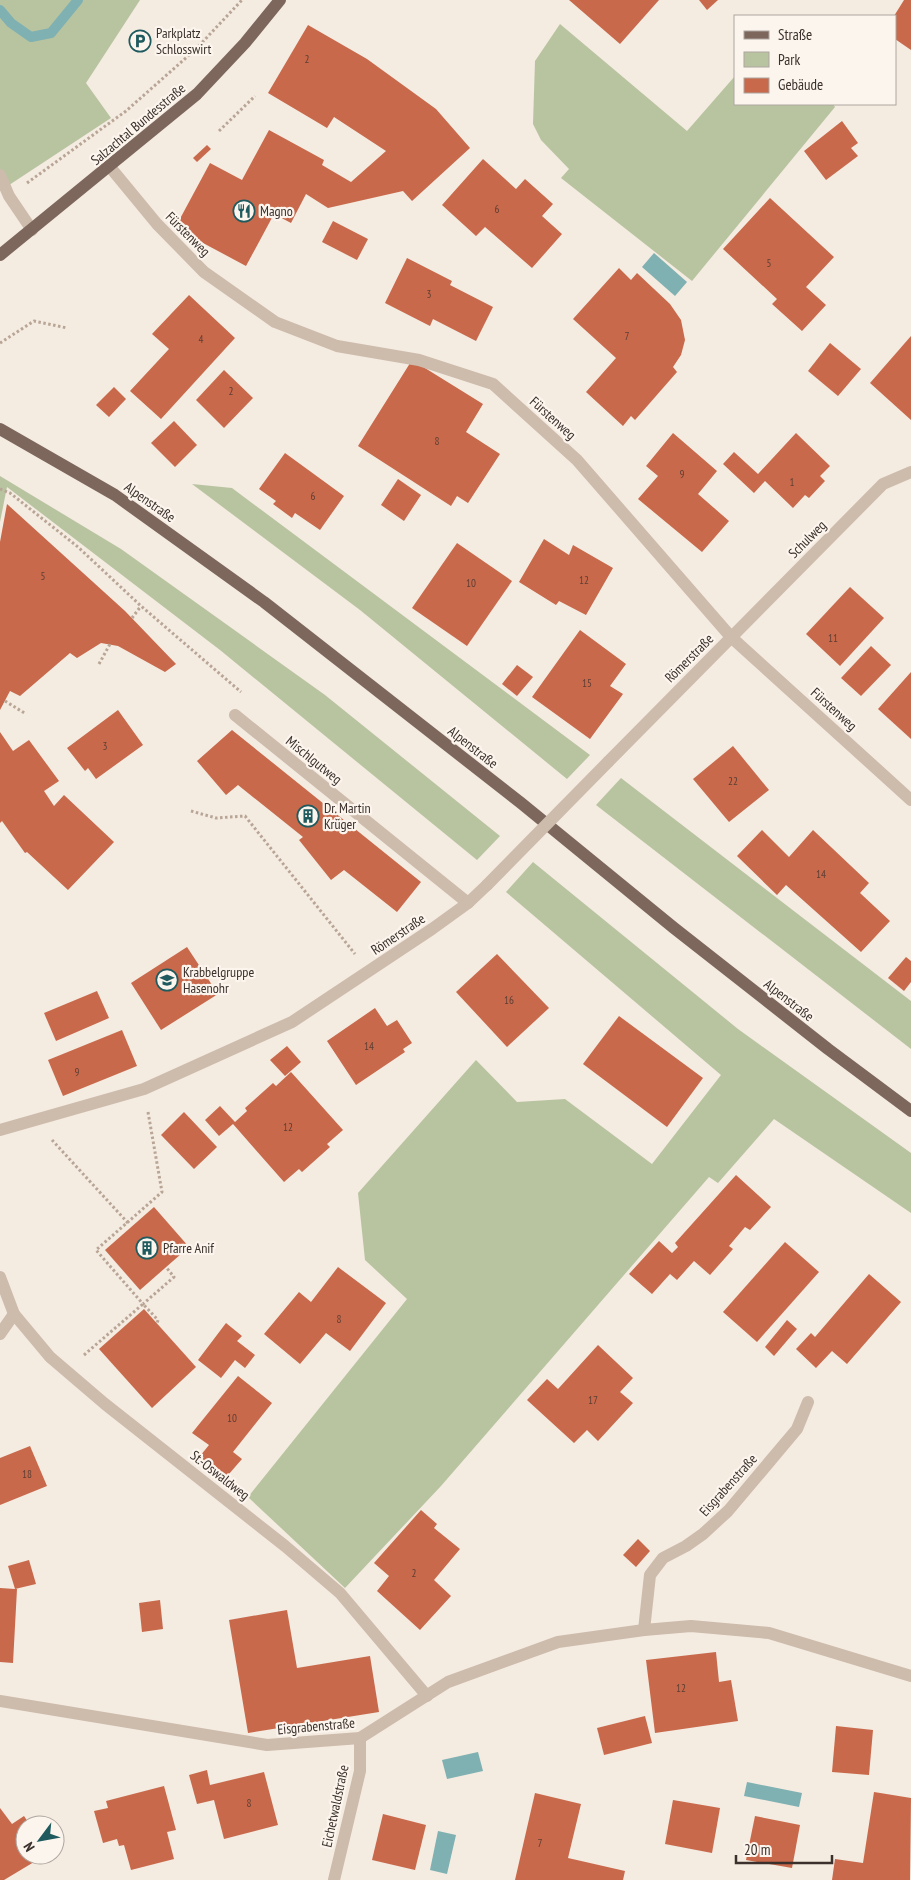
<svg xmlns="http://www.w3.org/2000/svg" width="911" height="1880" font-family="'PT Sans Narrow',sans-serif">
	<rect width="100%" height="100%" fill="#f4ebe1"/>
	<g fill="#b8c4a0">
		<path d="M0,0H140L86,83L111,118L0,191Z"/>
		<path d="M560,24L687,131L735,76V104H833L835,107L692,281L561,178L569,169L541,140L533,124L535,61Z"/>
		<path d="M0,476L121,549L325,695L500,836L477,860L220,650L7,487L0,522Z"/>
		<path d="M192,484L232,488L590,755L567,779L360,610Z"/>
		<path d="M621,778L911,1001V1049L596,805Z"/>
		<path d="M533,862L738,1029L911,1153V1213L774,1119L718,1183L709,1177L441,1486L345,1588L248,1497L407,1299L365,1260L358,1193L476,1060L517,1102L565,1099L652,1164L721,1075L506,892Z"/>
	</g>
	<g fill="#7fb0b2">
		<path d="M654,253L687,282L675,296L642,267Z"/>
		<path d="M478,1752L483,1771L447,1779L442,1760Z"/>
		<path d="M747,1782L802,1793L799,1807L744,1796Z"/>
		<path d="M438,1831L456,1835L447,1874L430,1870Z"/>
	</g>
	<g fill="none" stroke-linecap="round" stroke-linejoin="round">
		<path stroke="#7fb0b2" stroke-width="10" d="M0,10L11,23L31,37L51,33L78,0"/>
	</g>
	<g fill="#c8694b">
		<path d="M569,0H659L620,44Z"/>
		<path d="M699,0H718L707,10Z"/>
		<path d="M904,0H911V50L895,39L894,16Z"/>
		<path d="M308,25L367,59L436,109L470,148L412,201L403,191L328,208L306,194L291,223L274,214L246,266L175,228L210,163L242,180L269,130L324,160L322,165L351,182L386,151L334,117L327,128L268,93Z"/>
		<path d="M842,121L858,143L851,148L858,156L826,180L804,151Z"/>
		<path d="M207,145L211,149L197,162L193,158Z"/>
		<path d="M483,159L516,189L525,179L553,204L542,216L562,234L532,268L485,227L476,236L442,205Z"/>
		<path d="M770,198L834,257L806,287L826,305L802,331L772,304L777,299L723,249Z"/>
		<path d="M333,221L368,239L357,260L322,242Z"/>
		<path d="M407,258L452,281L450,285L493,307L476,341L433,319L430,326L385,303Z"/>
		<path d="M619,268L631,280L637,273L670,304L681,320L685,340L681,355L673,367L677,372L635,420L631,416L623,426L586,392L616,358L573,319Z"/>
		<path d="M189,295L235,338L161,419L130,391L169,349L152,334Z"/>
		<path d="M911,336V420L870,383Z"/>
		<path d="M830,343L861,369L838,396L808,371Z"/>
		<path d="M412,360L483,404L466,432L500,454L468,503L457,496L451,506L358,446Z"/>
		<path d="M224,370L253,398L224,428L196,400Z"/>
		<path d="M114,387L126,399L109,417L96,405Z"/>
		<path d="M174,421L197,445L175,467L151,443Z"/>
		<path d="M673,433L717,471L698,494L729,521L702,552L638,499L658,476L646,466Z"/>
		<path d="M796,433L830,466L820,476L825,481L809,498L805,495L793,508L765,481L754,493L723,464L734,452L758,474Z"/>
		<path d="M285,453L344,496L320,530L295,513L292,518L273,504L276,501L259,489Z"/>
		<path d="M398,479L421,495L404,521L381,505Z"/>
		<path d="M7,504L125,611L176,664L165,672L118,646L101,643L77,658L70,653L20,696L10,691L0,710V542Z"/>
		<path d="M544,539L569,555L573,545L613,568L586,615L559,601L556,605L519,582Z"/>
		<path d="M457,543L512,581L467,646L412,608Z"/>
		<path d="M850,587L884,618L840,666L806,634Z"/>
		<path d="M580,630L626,664L610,686L623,694L590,739L532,697Z"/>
		<path d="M871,646L891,665L861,696L841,678Z"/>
		<path d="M517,665L533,677L517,696L502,684Z"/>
		<path d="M911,672V739L878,709Z"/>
		<path d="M118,710L143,745L96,779L88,768L85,771L67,748Z"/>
		<path d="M232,730L421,882L397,912L344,870L331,880L299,840L303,837L238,785L226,795L197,761Z"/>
		<path d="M0,732L13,751L29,740L59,781L44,791L54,806L64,795L114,842L68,890L27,852L25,853L2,821L0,823Z"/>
		<path d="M733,746L769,790L729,822L693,779Z"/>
		<path d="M762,830L789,857L813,830L869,883L860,893L890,921L861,952L786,885L777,895L737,856Z"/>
		<path d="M187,947L218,994L161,1030L131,983Z"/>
		<path d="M497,954L549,1008L507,1047L456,992Z"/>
		<path d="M906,957L911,961V982L904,991L888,978Z"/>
		<path d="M97,991L109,1018L56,1041L44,1013Z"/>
		<path d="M375,1008L387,1026L397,1020L412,1043L403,1049L405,1052L356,1085L327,1041Z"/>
		<path d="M619,1016L703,1078L667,1127L583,1064Z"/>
		<path d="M122,1030L137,1066L63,1096L48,1060Z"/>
		<path d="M287,1046L301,1062L285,1076L270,1060Z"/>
		<path d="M291,1072L343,1130L327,1144L330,1147L302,1172L299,1169L284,1182L233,1124L219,1136L205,1120L220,1106L235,1122L247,1111L245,1108L273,1083L276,1086Z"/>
		<path d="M184,1112L217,1147L194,1169L161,1135Z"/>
		<path d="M736,1175L771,1207L750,1230L745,1227L729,1246L733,1249L710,1275L694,1261L677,1280L670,1274L652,1294L629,1274L659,1241L672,1253L678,1247L675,1243Z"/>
		<path d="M154,1207L189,1247L140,1290L105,1250Z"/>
		<path d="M785,1242L819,1272L757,1342L723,1312Z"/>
		<path d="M338,1267L386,1303L350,1351L326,1333L300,1364L264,1334L299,1292L311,1302Z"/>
		<path d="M869,1274L901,1302L847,1364L832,1351L816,1368L796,1349L811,1333L815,1337Z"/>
		<path d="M144,1309L196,1367L152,1408L99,1349Z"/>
		<path d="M787,1320L797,1329L774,1356L765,1347Z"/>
		<path d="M226,1323L242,1336L237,1341L255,1355L245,1368L235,1360L221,1378L198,1360Z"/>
		<path d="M598,1345L633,1378L620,1392L633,1403L598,1441L587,1430L574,1443L527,1400L547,1379L558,1389Z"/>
		<path d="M238,1376L272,1403L233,1452L242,1459L222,1482L196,1461L209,1445L192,1433Z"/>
		<path d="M30,1446L47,1486L0,1505V1458Z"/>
		<path d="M421,1510L437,1524L434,1528L460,1549L434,1580L451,1596L420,1630L377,1591L389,1576L374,1563Z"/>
		<path d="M638,1539L650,1551L636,1567L623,1555Z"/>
		<path d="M29,1560L36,1584L15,1589H17L13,1663L0,1662V1588L15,1589L8,1566Z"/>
		<path d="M160,1600L163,1629L142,1632L139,1603Z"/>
		<path d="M287,1610L297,1668L370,1656L379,1712L248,1733L229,1620Z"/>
		<path d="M716,1652L719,1682L731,1680L738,1721L655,1733L646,1660Z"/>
		<path d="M645,1716L652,1743L604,1755L597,1728Z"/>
		<path d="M836,1726L873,1730L869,1775L832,1772Z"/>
		<path d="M207,1770L210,1785L264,1772L278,1825L224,1839L214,1800L197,1804L189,1775Z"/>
		<path d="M164,1786L176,1830L167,1832L174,1859L131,1870L124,1845L119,1846L117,1839L103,1843L94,1811L108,1808L106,1801Z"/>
		<path d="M874,1792L911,1798L910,1880H832L835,1859L863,1863Z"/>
		<path d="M535,1793L581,1804L568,1858L625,1871L623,1880H515Z"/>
		<path d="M673,1800L720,1808L712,1853L665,1844Z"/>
		<path d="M0,1808L12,1824L24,1816L30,1825H25V1855H36L39,1859L4,1880H0Z"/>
		<path d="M383,1814L426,1825L415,1870L372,1860Z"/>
		<path d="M755,1816L800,1825L792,1868L746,1860Z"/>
	</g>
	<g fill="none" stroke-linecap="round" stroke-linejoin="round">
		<g stroke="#b9a596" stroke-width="3" stroke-dasharray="2.5 2.5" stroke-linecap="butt">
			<path d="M219,131L255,96"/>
			<path d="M27,183L126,111L196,49L242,0"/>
			<path d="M0,343L34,321L67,328"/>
			<path d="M0,489L10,493L78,547L141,606L241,692"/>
			<path d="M132,618L141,606"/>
			<path d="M99,664L110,644"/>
			<path d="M5,701L26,714"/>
			<path d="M191,811L216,818L245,816L355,954"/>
			<path d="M148,1112L162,1192L96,1250L143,1304L174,1277L166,1267"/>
			<path d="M52,1140L128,1223"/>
			<path d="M84,1355L143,1304L158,1320L157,1324"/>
		</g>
		<path stroke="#cdbbac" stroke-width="12" d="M0,175L9,196L32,230"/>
		<g stroke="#cdbbac" stroke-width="12">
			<path d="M110,167L157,224L204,272L275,322L337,346L419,360L493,384L577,460L731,637L911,800"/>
			<path d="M235,715L468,903"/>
			<path d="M608,762L883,484L911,472"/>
			<path d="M0,1130L144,1089L292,1022L432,929L468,903L487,885"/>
			<path d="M0,1277L14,1314L50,1357L105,1404L285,1546L340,1593L427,1696"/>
			<path d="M0,1334L14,1314"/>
			<path d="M644,1630L650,1575L663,1558L686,1546L703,1534L728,1511L797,1429L808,1402"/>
			<path d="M0,1701L267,1745L360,1738L448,1682L558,1642L644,1630L691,1626L769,1633L911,1676"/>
			<path d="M334,1880L360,1771V1738"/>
		</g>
		<g stroke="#7d675c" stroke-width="12">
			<path d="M0,255L197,94L245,43L280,0"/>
			<path d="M0,429L115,495L264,602L521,803L674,928L828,1049L911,1111"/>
		</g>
		<path stroke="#cdbbac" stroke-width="12" d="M487,885L608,762"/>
	</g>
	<defs>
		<g id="parking-ring" transform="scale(1.125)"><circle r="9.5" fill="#fbf5ee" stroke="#1f5a5e" stroke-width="1.5"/><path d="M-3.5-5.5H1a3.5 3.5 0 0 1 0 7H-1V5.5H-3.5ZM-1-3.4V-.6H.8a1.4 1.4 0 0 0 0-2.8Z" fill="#1f5a5e"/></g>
		<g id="restaurant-ring" transform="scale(1.125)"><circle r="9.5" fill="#fbf5ee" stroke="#1f5a5e" stroke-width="1.5"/><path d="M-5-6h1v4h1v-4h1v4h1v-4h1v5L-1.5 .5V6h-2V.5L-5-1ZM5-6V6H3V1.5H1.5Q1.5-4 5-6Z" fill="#1f5a5e"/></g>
		<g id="building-ring" transform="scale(1.125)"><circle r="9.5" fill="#fbf5ee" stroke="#1f5a5e" stroke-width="1.5"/><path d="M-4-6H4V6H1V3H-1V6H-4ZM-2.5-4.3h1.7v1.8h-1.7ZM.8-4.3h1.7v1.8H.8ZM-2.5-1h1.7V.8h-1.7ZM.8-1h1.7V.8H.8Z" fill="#1f5a5e"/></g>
		<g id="school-ring" transform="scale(1.125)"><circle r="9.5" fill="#fbf5ee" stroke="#1f5a5e" stroke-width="1.5"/><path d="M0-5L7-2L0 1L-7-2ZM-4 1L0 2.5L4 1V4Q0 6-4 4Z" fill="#1f5a5e"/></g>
	</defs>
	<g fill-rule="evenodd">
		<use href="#parking-ring" x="140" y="41"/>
		<use href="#restaurant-ring" x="244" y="211"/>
		<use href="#building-ring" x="308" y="816"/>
		<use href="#school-ring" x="167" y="980"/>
		<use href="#building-ring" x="147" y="1248"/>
	</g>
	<g text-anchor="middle" stroke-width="4.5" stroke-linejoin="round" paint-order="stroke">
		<g font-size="11" fill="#5e3e33">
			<text x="307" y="63">2</text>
			<text x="497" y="213">6</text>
			<text x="769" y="267">5</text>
			<text x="429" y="298">3</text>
			<text x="627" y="340">7</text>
			<text x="201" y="343">4</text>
			<text x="231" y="395">2</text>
			<text x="437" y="445">8</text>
			<text x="682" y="478">9</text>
			<text x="792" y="486">1</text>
			<text x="313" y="500">6</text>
			<text x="43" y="580">5</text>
			<text x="584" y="584">12</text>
			<text x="471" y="587">10</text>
			<text x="833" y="642">11</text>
			<text x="587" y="687">15</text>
			<text x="105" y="750">3</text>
			<text x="733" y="785">22</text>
			<text x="821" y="878">14</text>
			<text x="509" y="1004">16</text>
			<text x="369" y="1050">14</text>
			<text x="77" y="1076">9</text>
			<text x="288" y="1131">12</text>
			<text x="339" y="1323">8</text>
			<text x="593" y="1404">17</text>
			<text x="232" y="1422">10</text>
			<text x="27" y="1478">18</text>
			<text x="414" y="1577">2</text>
			<text x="681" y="1692">12</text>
			<text x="249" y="1807">8</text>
			<text x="540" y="1847">7</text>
		</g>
		<g font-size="14" fill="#3b302b" stroke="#fbf5ee" text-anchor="start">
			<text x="156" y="38">Parkplatz<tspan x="156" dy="16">Schlosswirt</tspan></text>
			<text x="260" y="216">Magno</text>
			<text x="324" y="813">Dr. Martin<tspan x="324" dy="16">Krüger</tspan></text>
			<text x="183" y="977">Krabbelgruppe<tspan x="183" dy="16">Hasenohr</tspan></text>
			<text x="163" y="1253">Pfarre Anif</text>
		</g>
		<g font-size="14" fill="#3b302b" stroke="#fbf5ee">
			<text transform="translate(138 124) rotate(-40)" y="5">Salzachtal Bundesstraße</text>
			<text transform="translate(188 234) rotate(45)" y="5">Fürstenweg</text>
			<text transform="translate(553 418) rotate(42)" y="5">Fürstenweg</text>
			<text transform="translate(150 502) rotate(35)" y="5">Alpenstraße</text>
			<text transform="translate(807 539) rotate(-45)" y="5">Schulweg</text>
			<text transform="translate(689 658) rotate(-45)" y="5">Römerstraße</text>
			<text transform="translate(834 709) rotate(42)" y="5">Fürstenweg</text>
			<text transform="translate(473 747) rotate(38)" y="5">Alpenstraße</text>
			<text transform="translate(314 760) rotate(39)" y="5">Mischlgutweg</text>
			<text transform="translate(398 934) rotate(-34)" y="5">Römerstraße</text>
			<text transform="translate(789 1000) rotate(38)" y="5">Alpenstraße</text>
			<text transform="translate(220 1475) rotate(38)" y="5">St.-Oswaldweg</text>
			<text transform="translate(728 1485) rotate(-48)" y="5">Eisgrabenstraße</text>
			<text transform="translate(316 1726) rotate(-5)" y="5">Eisgrabenstraße</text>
			<text transform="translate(335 1806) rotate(-78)" y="5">Eichetwaldstraße</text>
		</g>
	</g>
	<rect x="734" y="15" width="162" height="90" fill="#fbf5ee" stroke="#aea6a0"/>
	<rect x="744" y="31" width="25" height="8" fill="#7d675c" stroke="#aea6a0"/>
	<text x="778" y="40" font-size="15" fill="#3b302b">Straße</text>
	<rect x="744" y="52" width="25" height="15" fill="#b8c4a0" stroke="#aea6a0"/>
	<text x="778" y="65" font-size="15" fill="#3b302b">Park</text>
	<rect x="744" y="78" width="25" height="15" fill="#c8694b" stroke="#aea6a0"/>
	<text x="778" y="90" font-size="15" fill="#3b302b">Gebäude</text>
	<g transform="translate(40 1840) rotate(238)"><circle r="24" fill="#fbf5ee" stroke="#aea6a0"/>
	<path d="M0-4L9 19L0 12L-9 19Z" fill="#1f5a5e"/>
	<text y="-8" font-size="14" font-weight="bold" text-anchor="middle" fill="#3b302b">N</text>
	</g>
	<path d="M736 1855v8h96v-8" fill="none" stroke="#3b302b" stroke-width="2.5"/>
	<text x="744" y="1855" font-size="15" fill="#3b302b" stroke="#fbf5ee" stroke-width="4" paint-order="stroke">20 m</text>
</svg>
